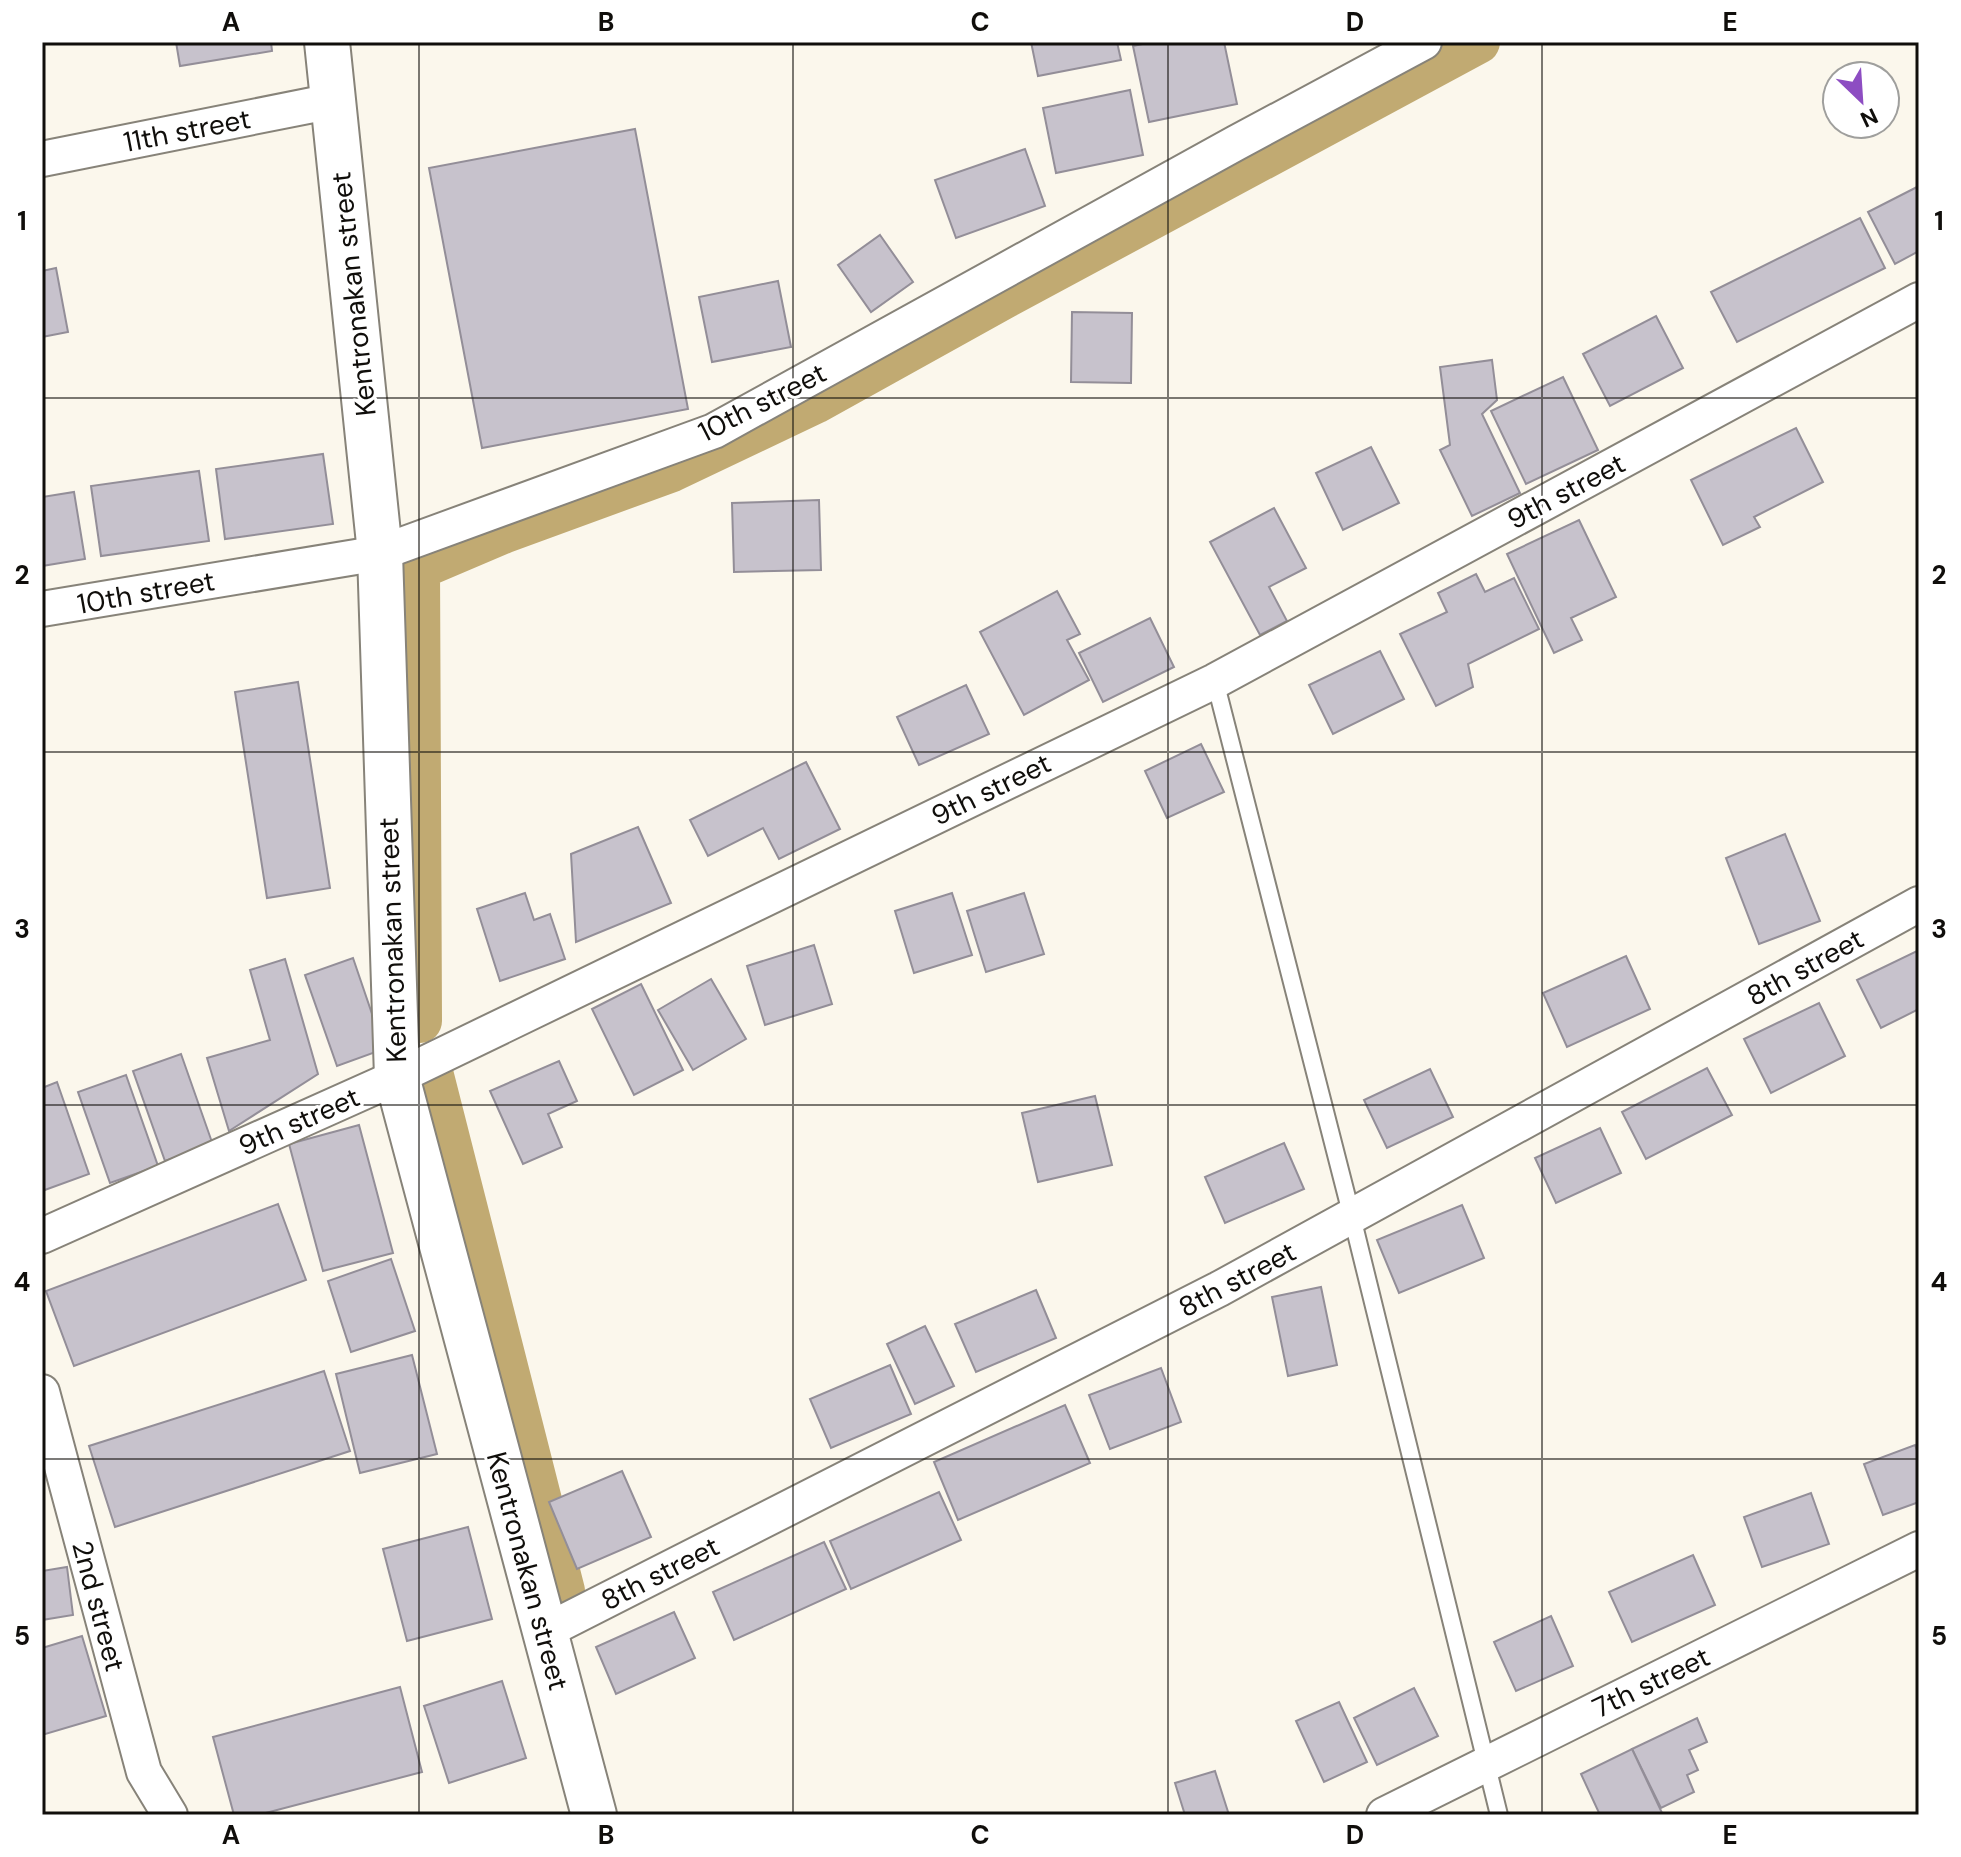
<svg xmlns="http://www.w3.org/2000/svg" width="1961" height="1857" font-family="'DM Sans',sans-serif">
	<rect width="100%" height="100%" fill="#fbf7ec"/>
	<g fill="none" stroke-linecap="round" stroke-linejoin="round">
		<g stroke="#c1aa72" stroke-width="44">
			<path d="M420,1021L418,568L505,531L672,470L815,402L1004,297L1478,42"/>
			<path d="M431,1072L563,1591"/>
		</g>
	</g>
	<g fill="#c7c2cc" stroke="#938e98" stroke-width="2">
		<path d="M176,42H271L272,51L180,66Z"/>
		<path d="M1031,42H1117L1121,60L1038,76Z"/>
		<path d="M1152,42H1224L1237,104L1149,122L1133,46Z"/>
		<path d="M1130,90L1143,155L1056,173L1043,108Z"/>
		<path d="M635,129L688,409L482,448L429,168Z"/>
		<path d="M1025,149L1045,206L956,238L935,180Z"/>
		<path d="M1919,186V251L1895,264L1868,212Z"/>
		<path d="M1860,218L1885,268L1737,342L1711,292Z"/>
		<path d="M880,235L913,282L871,312L838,265Z"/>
		<path d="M56,268L68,332L42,337V271Z"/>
		<path d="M778,281L791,347L712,362L699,297Z"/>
		<path d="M1072,312L1132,313L1131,383L1071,382Z"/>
		<path d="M1656,316L1683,368L1610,406L1583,354Z"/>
		<path d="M1492,360L1497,400L1482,414L1520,493L1472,516L1440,450L1450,445L1440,367Z"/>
		<path d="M1563,377L1598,450L1526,484L1491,411Z"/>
		<path d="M1796,428L1823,482L1754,517L1760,527L1723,545L1691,480Z"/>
		<path d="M1371,447L1399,503L1343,530L1316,473Z"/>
		<path d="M323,454L333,524L225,539L216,469Z"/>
		<path d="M199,471L209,541L101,556L91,486Z"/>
		<path d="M74,492L85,559L42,566V497Z"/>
		<path d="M819,500L821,570L734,572L732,503Z"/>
		<path d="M1274,508L1306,568L1269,587L1287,621L1260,635L1210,542Z"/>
		<path d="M1579,520L1616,597L1571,618L1582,640L1554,653L1507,554Z"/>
		<path d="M1476,574L1485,592L1514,578L1539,629L1468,664L1473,687L1436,706L1400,634L1447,612L1438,593Z"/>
		<path d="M1057,591L1080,634L1067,640L1089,680L1024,715L980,632Z"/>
		<path d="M1150,618L1174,667L1103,702L1079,653Z"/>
		<path d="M1380,651L1404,699L1333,734L1309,685Z"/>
		<path d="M298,682L330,888L267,898L235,692Z"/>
		<path d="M966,685L989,734L919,765L897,717Z"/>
		<path d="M1201,744L1224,792L1167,818L1145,771Z"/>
		<path d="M806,762L840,829L779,859L763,828L708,856L690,820Z"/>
		<path d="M638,827L671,903L576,942L571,854Z"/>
		<path d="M1785,834L1820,921L1759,944L1726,858Z"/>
		<path d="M525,893L534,920L550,914L565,959L500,981L477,909Z"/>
		<path d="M952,893L972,955L914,973L895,911Z"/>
		<path d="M1024,893L1044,954L986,972L967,911Z"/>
		<path d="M814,945L832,1004L765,1025L747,966Z"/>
		<path d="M1919,950V1009L1881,1028L1857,980Z"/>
		<path d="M1626,956L1650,1009L1567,1047L1543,993Z"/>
		<path d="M353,958L384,1049L337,1066L305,975Z"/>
		<path d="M285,959L318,1074L229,1131L207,1058L270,1040L250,970Z"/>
		<path d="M711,979L746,1039L693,1070L658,1010Z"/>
		<path d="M641,984L683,1070L634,1095L592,1009Z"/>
		<path d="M1819,1003L1845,1056L1771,1093L1744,1039Z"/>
		<path d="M181,1054L213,1145L165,1161L133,1071Z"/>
		<path d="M559,1061L577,1101L548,1114L562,1147L523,1164L490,1091Z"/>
		<path d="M1707,1068L1732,1115L1646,1159L1622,1112Z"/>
		<path d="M1430,1069L1453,1117L1387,1148L1364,1100Z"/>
		<path d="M126,1075L158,1166L110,1183L78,1092Z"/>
		<path d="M57,1082L89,1174L42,1191V1088Z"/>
		<path d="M1095,1096L1112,1165L1038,1182L1022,1113Z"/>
		<path d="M359,1125L393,1253L323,1271L289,1144Z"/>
		<path d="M1600,1128L1621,1173L1556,1203L1535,1158Z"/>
		<path d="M1284,1143L1304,1189L1225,1223L1205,1177Z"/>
		<path d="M278,1204L306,1280L74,1366L46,1291Z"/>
		<path d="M1462,1205L1484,1258L1399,1293L1377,1240Z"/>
		<path d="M391,1259L415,1331L351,1352L328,1281Z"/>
		<path d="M1321,1287L1337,1365L1288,1376L1272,1297Z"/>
		<path d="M1036,1290L1056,1338L976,1372L955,1324Z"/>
		<path d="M925,1326L954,1386L915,1404L887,1344Z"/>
		<path d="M412,1355L437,1454L360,1473L336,1374Z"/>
		<path d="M890,1365L911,1414L831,1448L810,1399Z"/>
		<path d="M1161,1368L1181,1422L1110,1449L1089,1395Z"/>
		<path d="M324,1371L350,1451L115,1527L89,1446Z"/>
		<path d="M1065,1405L1090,1463L958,1520L934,1462Z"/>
		<path d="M1915,1445L1919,1456V1502L1883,1515L1864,1464Z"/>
		<path d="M622,1471L651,1537L577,1569L549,1502Z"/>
		<path d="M939,1492L961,1540L851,1589L830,1541Z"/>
		<path d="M1811,1493L1829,1544L1762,1567L1744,1517Z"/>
		<path d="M468,1527L492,1619L407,1641L383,1549Z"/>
		<path d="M824,1542L846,1589L734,1640L713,1592Z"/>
		<path d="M1693,1555L1715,1605L1632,1642L1609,1592Z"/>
		<path d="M67,1567L73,1615L42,1620V1571Z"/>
		<path d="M674,1612L695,1658L616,1694L596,1647Z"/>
		<path d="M1551,1616L1573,1666L1516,1691L1494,1642Z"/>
		<path d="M82,1636L106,1716L42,1735V1648Z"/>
		<path d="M502,1681L526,1758L449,1783L424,1706Z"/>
		<path d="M400,1687L422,1772L258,1815H234L213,1737Z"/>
		<path d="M1414,1688L1438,1736L1377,1765L1354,1718Z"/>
		<path d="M1339,1702L1367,1762L1324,1782L1296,1721Z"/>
		<path d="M1697,1718L1707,1742L1689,1750L1698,1770L1687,1775L1694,1792L1661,1808L1632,1749Z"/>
		<path d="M1632,1749L1663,1815H1600L1581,1774Z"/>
		<path d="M1215,1771L1229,1815H1185L1175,1783Z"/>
	</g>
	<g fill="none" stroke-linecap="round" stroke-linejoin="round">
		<g stroke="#878379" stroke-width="20">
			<path id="lane" d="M1215,681L1352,1217L1499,1815"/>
		</g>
		<g stroke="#878379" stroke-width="38">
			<g id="street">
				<path d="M42,159L333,101"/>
				<path d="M42,609L380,553L714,431L1236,143L1424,42"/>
				<path d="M42,1236L397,1077L1215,681L1919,300"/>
				<path d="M42,1392L144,1772L170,1815"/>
				<path d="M544,1632L1219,1289L1919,904"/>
				<path d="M1384,1815L1919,1549"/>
			</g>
		</g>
		<g stroke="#878379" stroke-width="48">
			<path id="secondary" d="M327,42L380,553L397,1077L594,1815"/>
		</g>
		<use href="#lane" stroke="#fff" stroke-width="16"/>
		<use href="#street" stroke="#fff" stroke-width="34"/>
		<use href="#secondary" stroke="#fff" stroke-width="44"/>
	</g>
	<path fill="none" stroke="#100e0b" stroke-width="2" stroke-opacity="0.55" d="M419,42V1815M793,42V1815M1168,42V1815M1542,42V1815M42,398H1919M42,752H1919M42,1105H1919M42,1459H1919"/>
	<g text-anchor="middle" stroke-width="6" stroke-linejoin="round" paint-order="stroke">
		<g font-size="28" fill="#100e0b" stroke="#fff">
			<text transform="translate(187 130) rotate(-11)" y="10">11th street</text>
			<text transform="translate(353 294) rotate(-96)" y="10">Kentronakan street</text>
			<text transform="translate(762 402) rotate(-27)" y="10">10th street</text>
			<text transform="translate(1566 491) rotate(-28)" y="10">9th street</text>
			<text transform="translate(146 592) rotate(-10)" y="10">10th street</text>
			<text transform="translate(991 789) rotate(-26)" y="10">9th street</text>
			<text transform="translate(392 940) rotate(-92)" y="10">Kentronakan street</text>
			<text transform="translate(1805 967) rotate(-29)" y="10">8th street</text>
			<text transform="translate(299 1121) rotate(-24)" y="10">9th street</text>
			<text transform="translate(1237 1279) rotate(-28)" y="10">8th street</text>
			<text transform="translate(528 1571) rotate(75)" y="10">Kentronakan street</text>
			<text transform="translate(660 1573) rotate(-27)" y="10">8th street</text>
			<text transform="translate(99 1606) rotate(75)" y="10">2nd street</text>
			<text transform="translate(1651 1682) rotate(-26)" y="10">7th street</text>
		</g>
	</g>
	<rect width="1961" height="1857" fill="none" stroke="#ffffff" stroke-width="88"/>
	<g transform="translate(1861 100) rotate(155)"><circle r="38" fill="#ffffff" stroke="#9f9f9d" stroke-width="2"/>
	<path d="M0-6L14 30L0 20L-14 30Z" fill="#8d4dc2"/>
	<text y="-12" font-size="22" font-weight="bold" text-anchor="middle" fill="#100e0b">N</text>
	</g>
	<rect x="44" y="44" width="1873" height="1769" fill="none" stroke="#100e0b" stroke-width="3"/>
	<g font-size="26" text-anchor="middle" font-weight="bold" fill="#100e0b">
		<text x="231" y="31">A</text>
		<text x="606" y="31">B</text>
		<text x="980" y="31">C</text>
		<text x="1355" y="31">D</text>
		<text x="1730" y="31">E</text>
		<text x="22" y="230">1</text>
		<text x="1939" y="230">1</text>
		<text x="22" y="584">2</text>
		<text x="1939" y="584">2</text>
		<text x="22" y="938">3</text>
		<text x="1939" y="938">3</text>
		<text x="22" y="1291">4</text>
		<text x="1939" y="1291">4</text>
		<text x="22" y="1645">5</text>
		<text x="1939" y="1645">5</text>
		<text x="231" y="1844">A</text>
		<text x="606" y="1844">B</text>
		<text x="980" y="1844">C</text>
		<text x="1355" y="1844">D</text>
		<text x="1730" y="1844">E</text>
	</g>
</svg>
